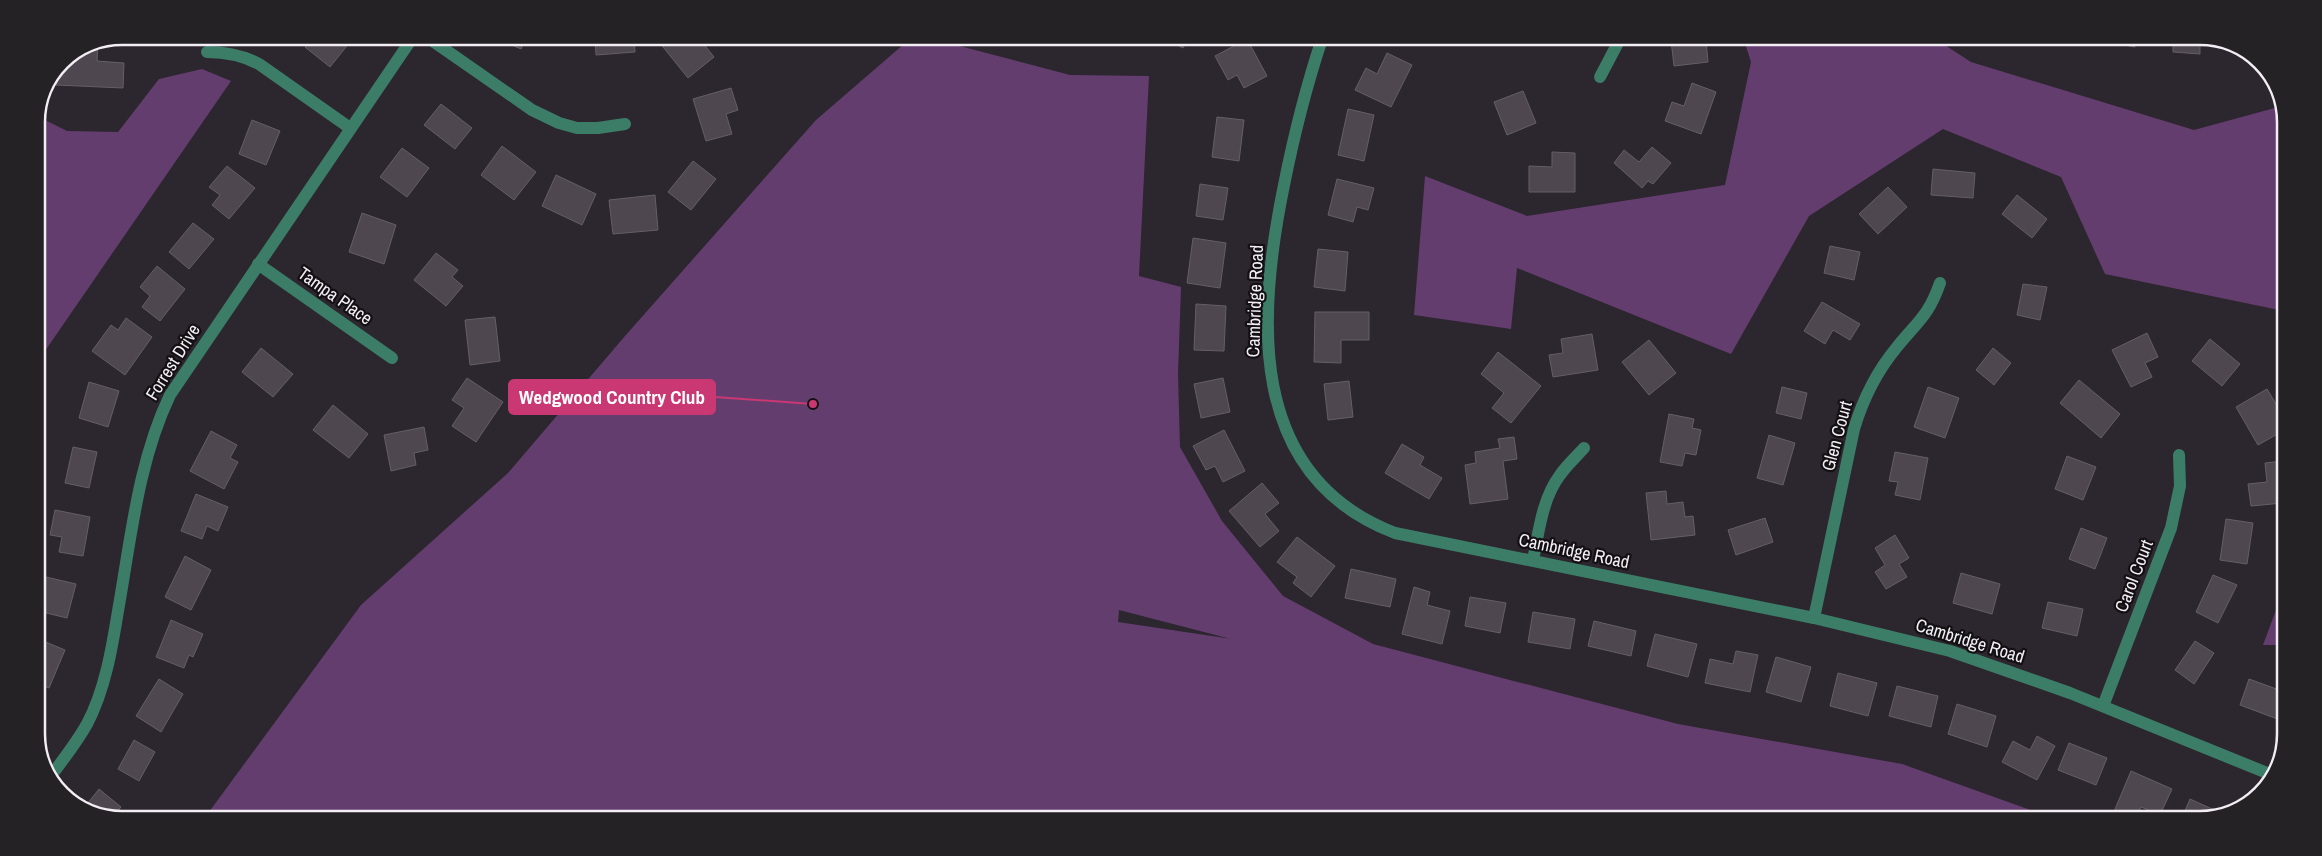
<svg xmlns="http://www.w3.org/2000/svg" width="2322" height="856" font-family="'Archivo Narrow',sans-serif">
	<rect width="100%" height="100%" fill="#2c262e"/>
	<g fill="#643d6f" fill-rule="evenodd">
		<path d="M911,38H929L1070,75L1149,76L1139,276L1181,287L1178,374L1180,447L1222,521L1283,596L1373,644L1678,724L1902,764L2056,819L206,816L361,605L508,473L625,336L816,120ZM1119,610L1231,639H1232L1118,622Z"/>
		<path d="M1744,40H1937L1971,62L2194,130L2282,106L2286,116L2284,311L2105,274L2061,177L1943,129L1809,216L1731,354L1517,268L1511,329L1414,315L1425,176L1527,216L1725,185L1751,62Z"/>
		<path d="M202,69L231,81L36,364L37,116L67,131L118,132L159,79Z"/>
		<path d="M2282,594V645H2263Z"/>
	</g>
	<g fill="#4e4750" stroke="#655e68">
		<path d="M313,37H354L330,67L305,47Z"/>
		<path d="M493,37H526L521,49Z"/>
		<path d="M595,37H634L635,52L596,55Z"/>
		<path d="M655,37H698L714,57L688,78Z"/>
		<path d="M1163,38H1188L1183,48Z"/>
		<path d="M1247,39L1267,76L1244,88L1237,75L1228,80L1215,56Z"/>
		<path d="M1671,40H1706L1708,62L1674,66Z"/>
		<path d="M2108,40H2136L2135,47L2108,42Z"/>
		<path d="M98,41L97,61L124,63L123,88L56,85L57,71L61,61L89,43Z"/>
		<path d="M2173,41H2214H2200V54L2173,52Z"/>
		<path d="M1387,53L1412,65L1391,107L1355,90L1366,68L1377,74Z"/>
		<path d="M1692,83L1716,92L1701,134L1665,121L1672,102L1684,106Z"/>
		<path d="M731,88L738,110L726,114L732,134L706,141L693,99Z"/>
		<path d="M1523,91L1536,123L1507,135L1494,102Z"/>
		<path d="M441,104L472,128L455,149L424,125Z"/>
		<path d="M1348,109L1374,115L1364,161L1338,155Z"/>
		<path d="M1217,117L1244,120L1239,161L1212,157Z"/>
		<path d="M252,120L280,131L266,165L239,154Z"/>
		<path d="M502,146L536,172L514,200L481,175Z"/>
		<path d="M1652,147L1671,163L1653,184L1648,181L1642,188L1614,163L1624,150L1639,162Z"/>
		<path d="M402,148L429,168L407,197L380,177Z"/>
		<path d="M1552,152L1575,153V192H1529V166L1552,167Z"/>
		<path d="M693,161L716,179L691,210L668,192Z"/>
		<path d="M227,166L255,188L229,219L212,205L220,195L209,187Z"/>
		<path d="M1933,169L1975,173L1973,198L1931,195Z"/>
		<path d="M556,175L596,194L582,225L542,206Z"/>
		<path d="M1337,179L1374,188L1368,210L1357,207L1353,222L1328,215Z"/>
		<path d="M1200,184L1228,188L1223,220L1196,216Z"/>
		<path d="M1888,187L1907,207L1878,234L1859,214Z"/>
		<path d="M655,195L658,230L613,234L609,200Z"/>
		<path d="M2017,195L2047,219L2032,238L2002,214Z"/>
		<path d="M362,213L396,225L384,264L349,252Z"/>
		<path d="M193,223L214,239L189,269L169,252Z"/>
		<path d="M1193,238L1226,243L1220,288L1187,283Z"/>
		<path d="M1830,246L1860,252L1854,280L1824,273Z"/>
		<path d="M1318,249L1348,252L1345,291L1314,287Z"/>
		<path d="M436,253L458,270L452,277L463,286L446,306L414,280Z"/>
		<path d="M157,266L185,289L160,321L142,307L150,296L140,287Z"/>
		<path d="M2023,284L2047,287L2040,320L2017,315Z"/>
		<path d="M1822,302L1860,324L1850,340L1833,330L1825,344L1804,331Z"/>
		<path d="M1196,304L1226,306L1224,351L1194,350Z"/>
		<path d="M1315,312H1369V340H1341V363L1314,362Z"/>
		<path d="M495,317L500,361L470,365L465,320Z"/>
		<path d="M126,318L152,337L125,375L92,351L111,325L118,330Z"/>
		<path d="M2147,333L2158,357L2145,363L2152,377L2131,387L2112,350Z"/>
		<path d="M1592,334L1598,370L1553,377L1549,355L1563,353L1561,339Z"/>
		<path d="M2210,339L2240,364L2222,386L2192,361Z"/>
		<path d="M1649,340L1676,373L1649,395L1622,362Z"/>
		<path d="M261,348L293,374L273,397L242,372Z"/>
		<path d="M1993,348L2011,363L1994,385L1976,370Z"/>
		<path d="M1498,352L1541,386L1511,423L1492,408L1504,393L1481,374Z"/>
		<path d="M467,378L503,402L476,442L452,426L464,408L452,400Z"/>
		<path d="M1223,378L1230,412L1201,418L1194,384Z"/>
		<path d="M2079,380L2120,414L2101,438L2060,403Z"/>
		<path d="M1349,381L1353,417L1328,420L1324,384Z"/>
		<path d="M89,382L119,391L108,427L79,418Z"/>
		<path d="M1782,387L1807,393L1801,419L1776,413Z"/>
		<path d="M1928,387L1959,398L1945,438L1914,427Z"/>
		<path d="M2267,389L2284,417L2283,431L2258,445L2236,407Z"/>
		<path d="M333,405L368,434L349,458L313,430Z"/>
		<path d="M1669,414L1694,419L1692,428L1701,430L1696,455L1685,453L1682,466L1660,462Z"/>
		<path d="M424,427L428,450L414,453L416,465L391,471L384,435Z"/>
		<path d="M1224,430L1245,471L1223,482L1215,466L1206,470L1193,446Z"/>
		<path d="M211,431L237,445L230,458L238,462L224,489L190,471Z"/>
		<path d="M1769,435L1795,443L1783,485L1757,478Z"/>
		<path d="M1514,437L1517,459L1503,461L1508,499L1470,504L1465,465L1476,463L1475,452L1500,448L1498,439Z"/>
		<path d="M1402,444L1424,457L1420,465L1442,478L1429,499L1385,473Z"/>
		<path d="M73,447L97,452L89,488L65,483Z"/>
		<path d="M1895,452L1928,458L1920,500L1895,495L1898,482L1889,481Z"/>
		<path d="M2067,456L2096,467L2083,500L2055,489Z"/>
		<path d="M2283,461V503L2251,506L2248,484L2267,482L2265,463Z"/>
		<path d="M1262,483L1279,503L1265,514L1279,531L1260,547L1229,511Z"/>
		<path d="M1666,491L1667,504L1683,502L1685,517L1693,516L1695,535L1651,540L1646,493Z"/>
		<path d="M196,494L228,507L218,531L207,526L202,539L181,531Z"/>
		<path d="M55,510L90,517L83,556L59,552L62,537L50,535Z"/>
		<path d="M1765,518L1773,542L1736,555L1728,530Z"/>
		<path d="M2226,519L2253,523L2247,564L2220,560Z"/>
		<path d="M2081,528L2107,538L2095,569L2069,559Z"/>
		<path d="M1895,535L1909,558L1899,564L1907,577L1886,589L1875,572L1885,565L1875,548Z"/>
		<path d="M1297,537L1335,566L1311,597L1293,583L1297,577L1277,562Z"/>
		<path d="M185,556L211,570L191,610L165,597Z"/>
		<path d="M1351,569L1396,579L1390,607L1345,598Z"/>
		<path d="M1961,573L2000,584L1992,614L1953,603Z"/>
		<path d="M2213,575L2237,585L2218,623L2196,612Z"/>
		<path d="M46,577L76,584L67,618L38,611Z"/>
		<path d="M1414,587L1430,592L1427,605L1450,611L1442,644L1402,634Z"/>
		<path d="M1470,597L1506,603L1500,633L1465,626Z"/>
		<path d="M2048,602L2083,609L2077,636L2042,628Z"/>
		<path d="M1533,612L1575,619L1570,649L1528,642Z"/>
		<path d="M171,620L203,634L193,657L189,655L184,668L156,657Z"/>
		<path d="M1594,621L1636,631L1631,656L1588,646Z"/>
		<path d="M1655,634L1697,644L1688,677L1647,666Z"/>
		<path d="M36,638L65,650L49,688L36,683Z"/>
		<path d="M2195,641L2214,653L2194,684L2175,670Z"/>
		<path d="M1736,651L1758,655L1750,692L1705,683L1710,659L1733,664Z"/>
		<path d="M1776,657L1811,667L1801,702L1766,692Z"/>
		<path d="M1838,673L1877,683L1868,716L1830,706Z"/>
		<path d="M159,679L183,694L161,732L136,716Z"/>
		<path d="M2249,679L2282,691L2280,720L2240,705Z"/>
		<path d="M1897,686L1938,696L1931,727L1889,716Z"/>
		<path d="M1957,704L1996,716L1987,747L1948,734Z"/>
		<path d="M36,709L43,714L36,722Z"/>
		<path d="M2037,736L2055,746L2037,780L2002,762L2013,741L2030,750Z"/>
		<path d="M134,740L155,752L139,781L118,769Z"/>
		<path d="M2069,743L2107,758L2096,785L2058,770Z"/>
		<path d="M2131,771L2172,789L2160,815L2141,807L2135,820H2125L2113,814Z"/>
		<path d="M99,789L121,807L114,815H94L84,808Z"/>
		<path d="M2190,799L2221,813L2201,820H2181Z"/>
	</g>
	<g fill="none" stroke-linecap="round" stroke-linejoin="round">
		<g stroke="#3c7d67" stroke-width="12">
			<path d="M427,37L532,110L559,123L577,128H598L625,124"/>
			<path d="M1322,39C1306,87 1294,135 1284,185C1257,316 1246,476 1395,533L1814,618L1950,651L2070,693L2272,775"/>
			<path d="M207,52C226,52 242,55 259,64L350,128"/>
			<path d="M1600,77L1620,39"/>
			<path d="M258,264L392,358"/>
			<path d="M1533,560C1539,531 1542,499 1560,475C1567,465 1576,457 1584,448"/>
			<path d="M1814,618L1854,429C1863,399 1877,371 1897,347C1918,321 1928,317 1940,283"/>
			<path d="M2103,706L2171,528L2180,486L2179,455"/>
			<path d="M50,777C63,760 77,742 87,724C105,690 112,648 118,611C131,538 138,462 170,395L413,37"/>
		</g>
	</g>
	<g text-anchor="middle" stroke-width="4.5" stroke-linejoin="round" paint-order="stroke">
		<g font-size="18" fill="#f2eef4" stroke="#131014">
			<text transform="translate(335 296) rotate(35)" y="6">Tampa Place</text>
			<text transform="translate(1255 301) rotate(-88)" y="6">Cambridge Road</text>
			<text transform="translate(173 362) rotate(-58)" y="6">Forrest Drive</text>
			<text transform="translate(1837 436) rotate(-75)" y="6">Glen Court</text>
			<text transform="translate(1574 551) rotate(12)" y="6">Cambridge Road</text>
			<text transform="translate(2134 576) rotate(-69)" y="6">Carol Court</text>
			<text transform="translate(1970 641) rotate(17)" y="6">Cambridge Road</text>
		</g>
	</g>
	<path d="M0 0H2322V856H0ZM122 45H2200A77 77 0 0 1 2277 122V734A77 77 0 0 1 2200 811H122A77 77 0 0 1 45 734V122A77 77 0 0 1 122 45Z" fill="#252226" fill-rule="evenodd"/>
	<path fill="none" stroke="#f2eef4" stroke-width="2.5" d="M122 45H2200A77 77 0 0 1 2277 122V734A77 77 0 0 1 2200 811H122A77 77 0 0 1 45 734V122A77 77 0 0 1 122 45Z"/>
	<path fill="none" stroke="#c93872" stroke-width="2" d="M813 404L715 397"/>
	<circle fill="#c93872" stroke="#131014" stroke-width="2" cx="813" cy="404" r="5"/>
	<rect fill="#c93872" stroke="#c93872" stroke-width="2" x="509" y="380" width="206" height="34" rx="5"/>
	<g font-size="19" text-anchor="middle" font-weight="bold" fill="#fff">
		<text x="612" y="404">Wedgwood Country Club</text>
	</g>
</svg>
